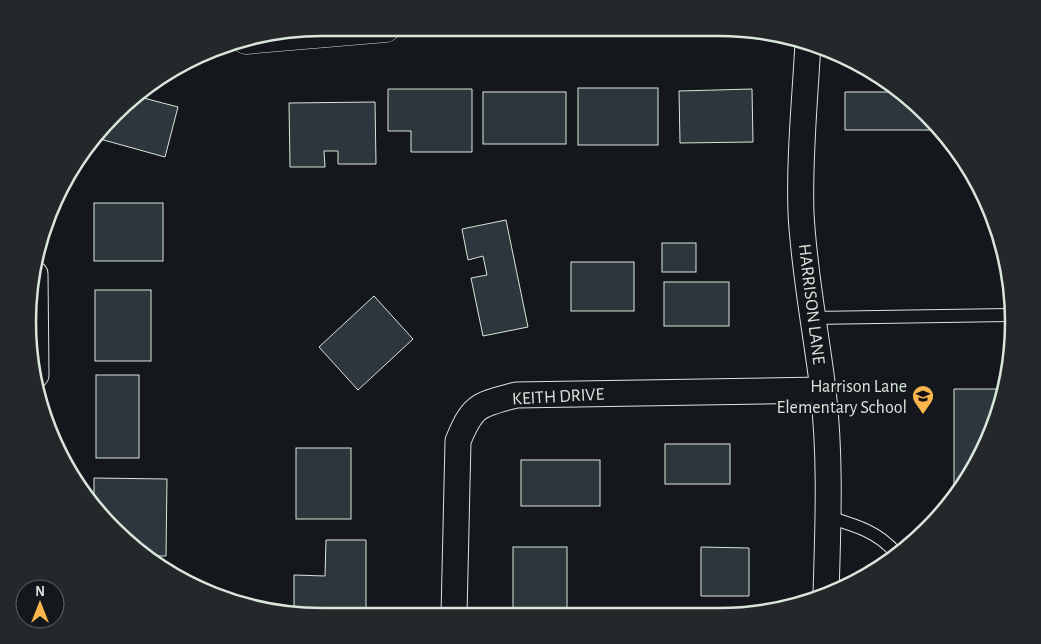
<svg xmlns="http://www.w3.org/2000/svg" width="1041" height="644" font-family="'Alegreya Sans',sans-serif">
	<rect width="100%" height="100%" fill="#14181c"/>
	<g fill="#2c363c" stroke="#d8e6dc">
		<rect x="578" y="88" width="80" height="57"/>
		<path d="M388,89H472V152H411V131H388Z"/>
		<path d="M752,89L753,142L680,143L679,91Z"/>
		<rect x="483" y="92" width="83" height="52"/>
		<path d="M845,92H902L935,130H845Z"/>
		<path d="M136,96L178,107L165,157L100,139L102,132Z"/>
		<path d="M375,102L376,164H338V151H324L325,167H290L289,103Z"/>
		<rect x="94" y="203" width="69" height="58"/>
		<path d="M506,220L528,327L483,336L471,278L487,275L483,256L468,260L462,229Z"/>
		<rect x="662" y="243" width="34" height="29"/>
		<rect x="571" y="262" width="63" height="49"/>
		<rect x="664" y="282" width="65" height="44"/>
		<rect x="95" y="290" width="56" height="71"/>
		<path d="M374,296L413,339L358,390L319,347Z"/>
		<rect x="96" y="375" width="43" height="83"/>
		<path d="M954,389H1004V398L954,498Z"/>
		<rect x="665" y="444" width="65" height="40"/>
		<rect x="296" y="448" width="55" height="71"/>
		<rect x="521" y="460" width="79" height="46"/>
		<path d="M94,478L167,479L166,556H143L94,503Z"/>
		<path d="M326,540H366V614H294V575L325,576Z"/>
		<rect x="513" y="547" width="54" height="67"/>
		<path d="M701,547L749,548V596H701Z"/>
	</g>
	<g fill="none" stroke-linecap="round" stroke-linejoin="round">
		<g stroke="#d8e6dc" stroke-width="14">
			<g id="lane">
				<path d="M812,318L1009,315"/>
				<path d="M828,517C854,525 877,531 895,552"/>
			</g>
		</g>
		<g stroke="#d8e6dc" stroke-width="27">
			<g id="street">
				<path d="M808,43C805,98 799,159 801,213C804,273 816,331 823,390C831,457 828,526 826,594"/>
				<path d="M35,274L36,375"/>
				<path d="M454,615L458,441C473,404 479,405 516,395L823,390"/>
			</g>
		</g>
		<g stroke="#d8e6dc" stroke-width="29">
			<path id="secondary" d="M246,40L386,28"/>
		</g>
		<use href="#lane" stroke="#14181c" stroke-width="12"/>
		<use href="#street" stroke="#14181c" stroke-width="25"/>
		<use href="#secondary" stroke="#14181c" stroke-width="28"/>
	</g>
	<defs>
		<g id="school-pin" transform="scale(1.125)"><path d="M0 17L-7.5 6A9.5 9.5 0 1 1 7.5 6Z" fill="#ffb74d" stroke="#14181c"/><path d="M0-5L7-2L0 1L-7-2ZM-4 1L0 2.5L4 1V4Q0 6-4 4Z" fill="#111"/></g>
	</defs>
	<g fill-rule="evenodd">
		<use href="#school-pin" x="923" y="396"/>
	</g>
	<g text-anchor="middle" stroke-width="4" stroke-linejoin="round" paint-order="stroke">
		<g font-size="18" fill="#d8e6dc" stroke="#14181c">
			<text transform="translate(812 304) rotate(83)" y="6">HARRISON LANE</text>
			<text transform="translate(558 396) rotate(-3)" y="6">KEITH DRIVE</text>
		</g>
		<g font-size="18" fill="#d8e6dc" stroke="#14181c" text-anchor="end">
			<text x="907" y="392">Harrison Lane<tspan x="907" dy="21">Elementary School</tspan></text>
		</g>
	</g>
	<path d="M0 0H1041V644H0ZM322 36H719A286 286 0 0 1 1005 322V322A286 286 0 0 1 719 608H322A286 286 0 0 1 36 322V322A286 286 0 0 1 322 36Z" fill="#24282b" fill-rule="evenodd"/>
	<path fill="none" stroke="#d8e6dc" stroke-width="2.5" d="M322 36H719A286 286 0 0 1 1005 322V322A286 286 0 0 1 719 608H322A286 286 0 0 1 36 322V322A286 286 0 0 1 322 36Z"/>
	<g transform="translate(40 604)"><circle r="24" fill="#14181c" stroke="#626a69"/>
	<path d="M0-4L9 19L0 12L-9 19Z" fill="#ffb74d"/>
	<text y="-8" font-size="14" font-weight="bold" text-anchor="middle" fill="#d8e6dc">N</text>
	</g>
</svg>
